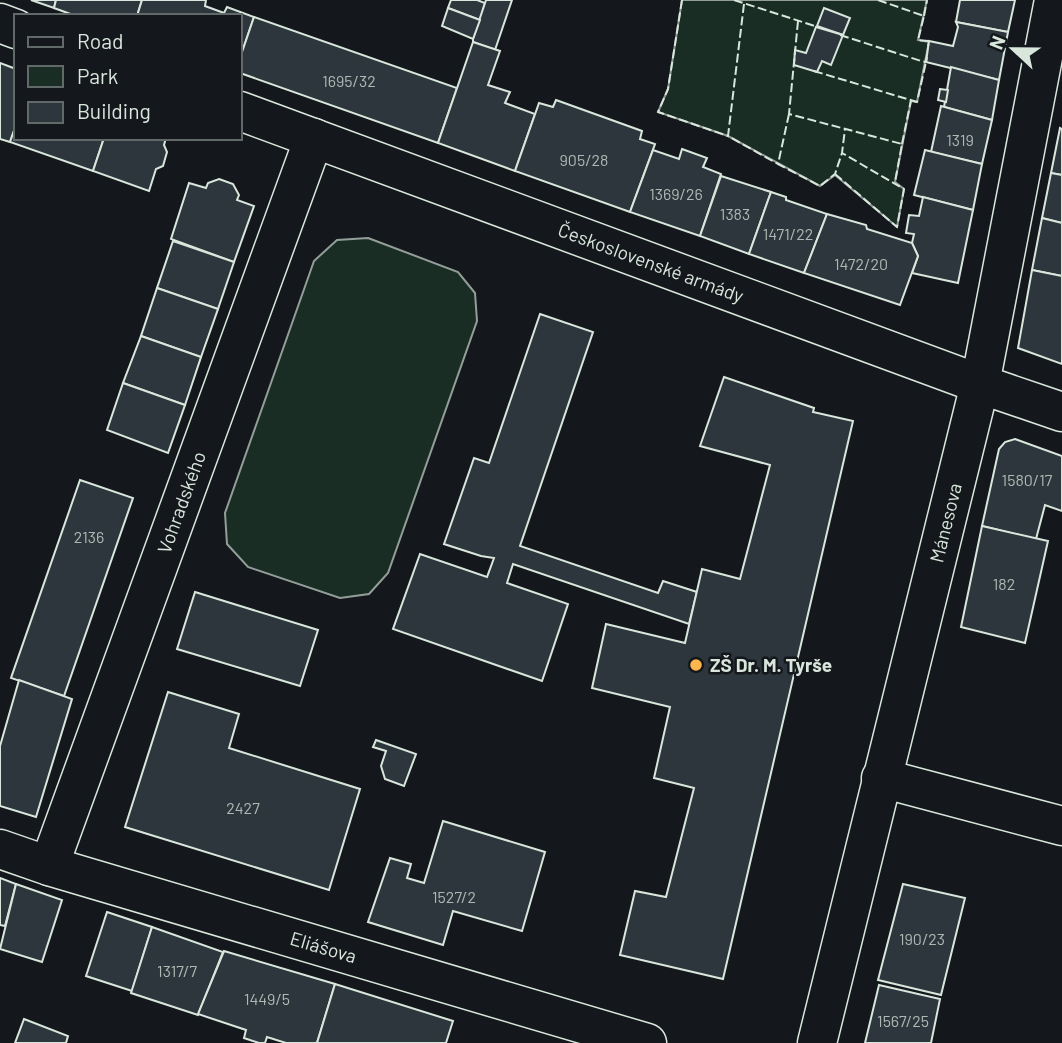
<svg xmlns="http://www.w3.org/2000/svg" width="1062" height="1043" font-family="Barlow,sans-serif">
	<rect width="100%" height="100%" fill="#14181c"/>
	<g fill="#1a2d24" stroke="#939e99" stroke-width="2">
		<path d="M682,0H927L918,40L929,42L917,102L911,101L895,182L904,189L897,227L835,175L820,186L728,136L658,112L668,89Z"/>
		<path d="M368,238L458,272L475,293L477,321L388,573L369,594L340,598L248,567L227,544L225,513L314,261L337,240Z"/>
	</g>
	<g fill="#2c363c" stroke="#d8e6dc" stroke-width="2">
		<path d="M31,0H56L54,8Z"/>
		<path d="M56,0H142L137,16H76L54,8Z"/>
		<path d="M142,0H206L205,6L224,13L227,7L254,17L240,58V16H137Z"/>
		<path d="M451,0H477L485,3L480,20L448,8Z"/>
		<path d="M486,0H512L495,50L473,42V39Z"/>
		<path d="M960,0H1015L1008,32L956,22Z"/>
		<path d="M448,8L480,20L473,39L442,26Z"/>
		<path d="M824,8L850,18L843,35L817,26Z"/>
		<path d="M254,17L457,88L438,143L240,73V58Z"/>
		<path d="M956,22L1008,32L999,80L926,62L929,41L953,46L958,27Z"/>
		<path d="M816,27L843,35L831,65L822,61L817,72L794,65L795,50L806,53Z"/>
		<path d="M473,42L500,51L488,85L510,92L505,103L535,114L515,171L438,143Z"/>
		<path d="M0,63L16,69V125L10,142L0,139Z"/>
		<path d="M951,67L999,80L992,120L944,107Z"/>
		<path d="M940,89L948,90L946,102L938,100Z"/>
		<path d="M556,100L642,131L640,139L655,144L630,212L515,171L539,103L553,107Z"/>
		<path d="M941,106L992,120L982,164L931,152Z"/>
		<path d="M16,125V138H104L93,171L10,142Z"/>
		<path d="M1060,128L1062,129V175L1051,173Z"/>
		<path d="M104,138H166L164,145L167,152L163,166L156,169L149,191L93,171Z"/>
		<path d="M682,149L707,158L703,167L721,174L700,236L630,212L653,150L679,159Z"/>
		<path d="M925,150L982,164L973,210L914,195Z"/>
		<path d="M1051,173L1062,175V223L1042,218Z"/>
		<path d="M721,176L771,192L749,254L700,236Z"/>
		<path d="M219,179L233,184L239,195L237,200L254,206L234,262L171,239L189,183L206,188L208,183Z"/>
		<path d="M771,192L786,197V200L827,214L804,273L749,254Z"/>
		<path d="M923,197L973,210L958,283L912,273L918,256L912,243L914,234L906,233L909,215L919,216Z"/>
		<path d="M827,214L866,225L867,229L912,243L918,256L900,305L804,273Z"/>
		<path d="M1042,218L1062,223V276L1032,270Z"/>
		<path d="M173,241L234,262L218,309L157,288Z"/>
		<path d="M1032,270L1062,276V364L1018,348Z"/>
		<path d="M157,288L218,309L201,357L141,336Z"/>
		<path d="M540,314L593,332L520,546L658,593L663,581L697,592L689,624L513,564L507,583L568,604L542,681L393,629L420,554L487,577L494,558L481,556L444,544L474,458L489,463Z"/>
		<path d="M141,336L201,357L185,405L123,383Z"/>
		<path d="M724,377L814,408L813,412L853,421L723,979L620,955L635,891L666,897L694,788L654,778L670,707L592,688L606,624L685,643L702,569L740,579L770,465L700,446Z"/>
		<path d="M123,383L185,405L168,453L107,430Z"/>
		<path d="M1015,439L1062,456V511L1045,505L1036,539L982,526L999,449L1005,442Z"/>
		<path d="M80,480L133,498L64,696L11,678Z"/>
		<path d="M982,526L1048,541L1025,643L961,627Z"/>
		<path d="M195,592L318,630L300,686L177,649Z"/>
		<path d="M19,680L72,699L36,817L0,806V746Z"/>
		<path d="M168,692L239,714L229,748L360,789L329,890L125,827Z"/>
		<path d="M376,740L416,754L404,786L385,779L381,766L386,751L373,747Z"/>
		<path d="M443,821L545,852L522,931L453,911L443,945L368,922L390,858L411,864L407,878L424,883Z"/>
		<path d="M0,878L16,884L5,926L0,925Z"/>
		<path d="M16,884L62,900L42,962L0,949Z"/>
		<path d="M903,884L965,898L941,995L878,980Z"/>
		<path d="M107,912L152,927L132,991L86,976Z"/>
		<path d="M152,927L223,952L198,1015L131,993Z"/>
		<path d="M224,951L335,984L317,1043H286L267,1037L265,1043H259L244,1038L246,1030L198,1014Z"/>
		<path d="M335,984L453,1021L446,1043H317Z"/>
		<path d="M879,985L940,999L931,1043H865Z"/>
		<path d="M24,1019L68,1036L66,1043H15Z"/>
	</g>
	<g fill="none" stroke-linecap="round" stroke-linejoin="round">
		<g stroke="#d8e6dc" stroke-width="41">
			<g id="minor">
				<path d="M0,23L16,29"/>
				<path id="s1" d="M240,111L980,384L1062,412"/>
				<path d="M881,778L1062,826"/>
				<path id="s2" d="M0,849L49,866L647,1043"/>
				<path id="s3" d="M49,866L314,138"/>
				<path id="s4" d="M817,1043L980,384L1054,0"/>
			</g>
		</g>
		<use href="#minor" stroke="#14181c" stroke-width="38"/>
		<g stroke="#d8e6dc" stroke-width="2" stroke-dasharray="9 3.5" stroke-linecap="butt">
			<path d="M682,0L668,89L658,112L728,136"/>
			<path d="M734,0L821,28"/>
			<path d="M878,0L924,16L918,40L929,41L928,46"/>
			<path d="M744,4L728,136L778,164"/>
			<path d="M924,16L927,0"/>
			<path d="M798,21L789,114L902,144L895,182"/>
			<path d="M840,35L921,61L926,62L927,57"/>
			<path d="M814,71L917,102L926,62"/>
			<path d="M789,114L778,164L820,186L835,174L842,153L845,129"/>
			<path d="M902,144L911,100"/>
			<path d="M835,174L897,227L904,189L842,153"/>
		</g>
	</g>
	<circle fill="#ffb74d" stroke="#14181c" stroke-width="2.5" cx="696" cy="665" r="7"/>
	<g text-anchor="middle" stroke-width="5" stroke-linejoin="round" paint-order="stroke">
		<g font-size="16" fill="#adbab4">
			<text x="349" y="87">1695/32</text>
			<text x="960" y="146">1319</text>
			<text x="584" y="166">905/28</text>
			<text x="676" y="200">1369/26</text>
			<text x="735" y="220">1383</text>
			<text x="788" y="240">1471/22</text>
			<text x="861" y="270">1472/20</text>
			<text x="1027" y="486">1580/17</text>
			<text x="89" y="543">2136</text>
			<text x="1004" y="590">182</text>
			<text x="243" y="814">2427</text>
			<text x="454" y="903">1527/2</text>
			<text x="922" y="945">190/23</text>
			<text x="177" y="977">1317/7</text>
			<text x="267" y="1005">1449/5</text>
			<text x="903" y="1027">1567/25</text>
		</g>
		<g font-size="19" fill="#d8e6dc" stroke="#14181c">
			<text dy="7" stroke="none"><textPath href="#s1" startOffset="438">Československé armády</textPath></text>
			<text dy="7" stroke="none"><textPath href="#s3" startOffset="387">Vohradského</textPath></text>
			<text dy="7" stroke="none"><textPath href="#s4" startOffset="536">Mánesova</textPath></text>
			<text dy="7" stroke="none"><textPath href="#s2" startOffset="338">Eliášova</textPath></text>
		</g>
		<g font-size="19" font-weight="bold" fill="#d8e6dc" stroke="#14181c" text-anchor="start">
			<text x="710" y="672">ZŠ Dr. M. Tyrše</text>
		</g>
	</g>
	<rect x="14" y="14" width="228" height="126" fill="#14181c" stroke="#626a69" stroke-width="2"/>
	<rect x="28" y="37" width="35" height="10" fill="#14181c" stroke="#626a69" stroke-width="2"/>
	<text x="77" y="49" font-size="21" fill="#d8e6dc">Road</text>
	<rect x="28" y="66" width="35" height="21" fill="#1a2d24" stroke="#626a69" stroke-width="2"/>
	<text x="77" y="84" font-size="21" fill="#d8e6dc">Park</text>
	<rect x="28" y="102" width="35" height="21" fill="#2c363c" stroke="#626a69" stroke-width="2"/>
	<text x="77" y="119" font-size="21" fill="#d8e6dc">Building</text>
	<g transform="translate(1013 49) rotate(292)" stroke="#14181c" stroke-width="5" paint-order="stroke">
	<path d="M0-5L12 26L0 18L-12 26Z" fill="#d8e6dc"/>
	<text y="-10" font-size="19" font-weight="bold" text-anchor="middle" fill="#d8e6dc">N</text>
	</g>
</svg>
